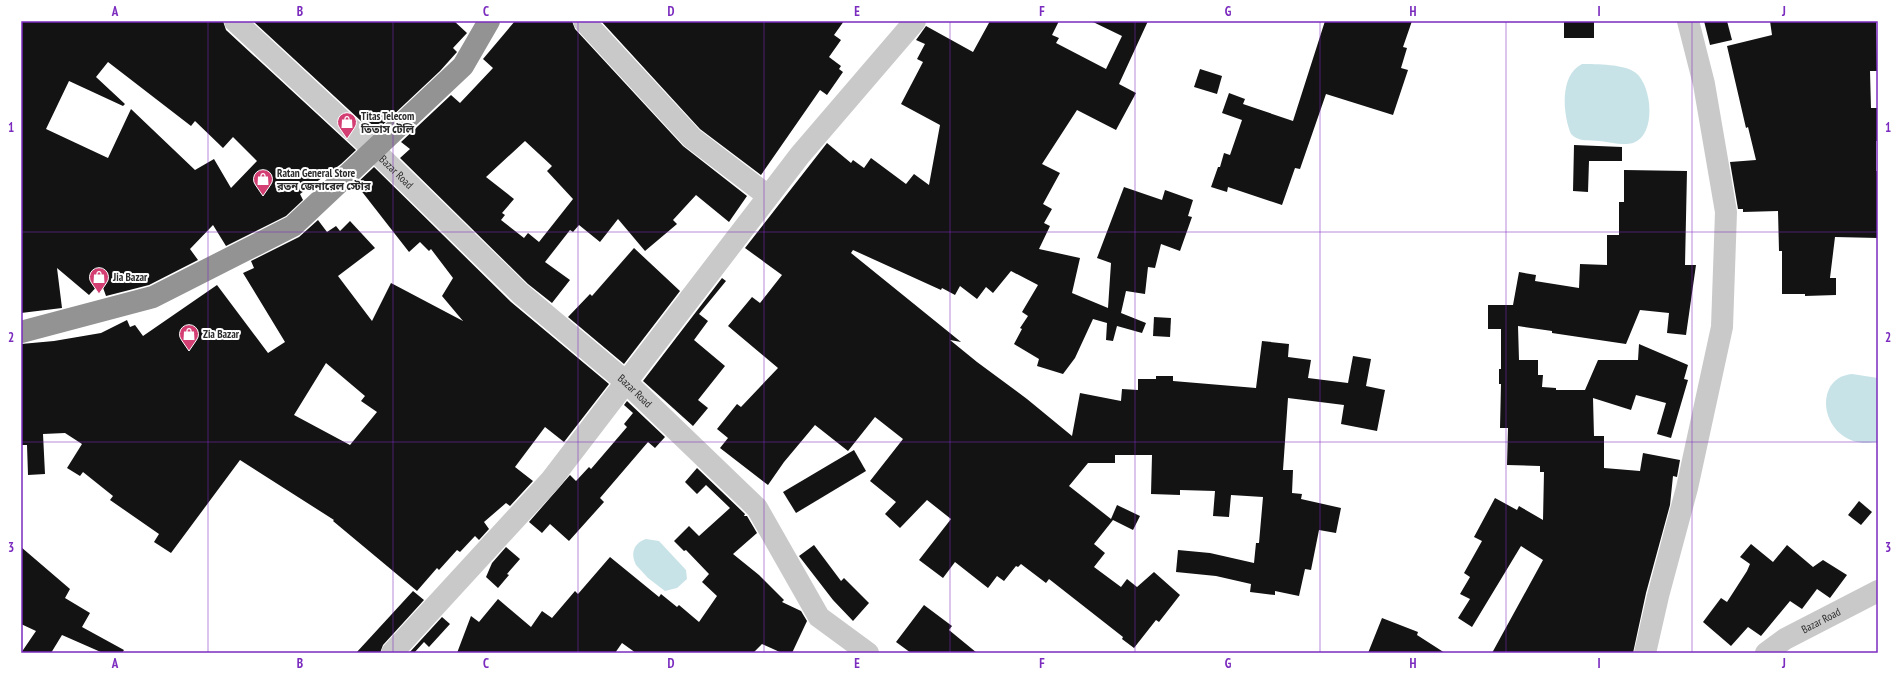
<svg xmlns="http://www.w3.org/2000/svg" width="1899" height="674" font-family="'PT Sans Narrow','Noto Sans Bengali',sans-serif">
	<rect width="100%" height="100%" fill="#fff"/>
	<g fill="#c8e3e7">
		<path d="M1582,64C1596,64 1625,64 1636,73C1652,86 1657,135 1633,143C1623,146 1609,142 1599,141C1589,140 1578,142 1571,134C1563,115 1559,75 1582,64Z"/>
		<path d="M1852,374L1878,378V442C1822,453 1808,378 1852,374Z"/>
		<path d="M646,539L659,541L686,570L687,579L677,588L665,591L648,578L636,565C630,553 634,543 646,539Z"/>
	</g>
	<g fill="#131313" fill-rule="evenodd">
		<path d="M21,21H223L226,30L356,150L341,164L300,194L303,200L286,216L226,246L213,225L190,249L198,260L149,285L106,296L101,282L89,295L57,268L62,308L21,313ZM108,62L191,126L195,121L223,148L233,137L257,161L231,188L214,159L195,170L131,109L108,158L46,129L69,81L123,106L125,104L96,77Z"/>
		<path d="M253,21H454L467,33L453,48L457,52L440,71L374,133Z"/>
		<path d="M515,21H572L575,29L683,146L747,196L729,222L696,195L673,220L677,224L645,251L618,219L600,242L579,225L573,232L570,230L545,262L570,280L552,303L528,284L400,158L410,149L401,142L451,95L460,103L493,68L483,59ZM525,141L552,166L547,171L573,199L539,242L528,233L524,238L501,220L505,215L502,213L514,199L486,177Z"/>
		<path d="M601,21H844L834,35L841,40L829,57L841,66L839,69L843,72L827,95L820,90L761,175L700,129Z"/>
		<path d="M990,21H1059L1052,35L1059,38L1056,43L1106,69L1122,36L1091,21H1148L1119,84L1136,93L1116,130L1077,110L1042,164L1060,173L1043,204L1052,209L1044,223L1050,226L1039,249L1080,258L1072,293L1108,308L1111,263L1097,258L1124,187L1162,200L1165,190L1193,200L1188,216L1192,217L1180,251L1161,244L1155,268L1148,267L1145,294L1126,291L1121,313L1146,323L1142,333L1117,326L1113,341L1106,340L1107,323L1093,319L1075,358L1063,374L1037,366L1039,359L1014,344L1022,329L1020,328L1028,316L1022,312L1038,285L1011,271L993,293L986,287L977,299L960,286L955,295L942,288L941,290L853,250L851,253L961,342L950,340L977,362L1027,399L1072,436L1080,393L1121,401L1122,389L1138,390V379H1156V376H1173V381L1256,388L1262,341L1289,344L1288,357L1311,360L1308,378L1348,383L1353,356L1371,359L1366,386L1385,390L1377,431L1341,424L1344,405L1288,398L1283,470H1293L1292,493L1302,494L1301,499L1341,508L1336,533L1319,530L1311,570L1305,569L1299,596L1275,591V595L1250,592L1251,584L1216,576L1176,572L1178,550L1210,553L1254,563L1256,543H1259L1263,497L1231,495L1229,517L1213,516L1215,491L1180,490V495L1151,494L1152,455H1115V463H1088L1069,486L1111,519L1117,505L1140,516L1133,530L1113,520L1094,544L1105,553L1094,567L1121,587L1127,579L1137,587L1154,572L1180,595L1159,622L1156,620L1134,648L1122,639L1123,637L1049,579L1046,583L1021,564L1018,567L1016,566L1004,581L997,576L988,588L955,562L943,578L919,560L951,519L927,500L900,528L885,514L896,502L870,481L903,439L875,417L848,451L815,425L784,462L768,485L720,448L728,438L717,429L737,404L741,407L778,368L728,326L752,297L760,303L782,275L745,248L827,143L851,163L853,160L864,168L871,158L906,184L914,174L929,185L940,125L901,104L923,62L917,59L925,44L916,40L926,26L973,52Z"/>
		<path d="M1325,21H1412L1403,47L1407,48L1401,68L1408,70L1393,115L1326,94L1300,169L1295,168L1282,205L1228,187L1227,192L1211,187L1218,167H1220L1224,153L1230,155L1242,120L1222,113L1229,93L1245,99L1243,104L1293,121Z"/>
		<rect x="1564" y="21" width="30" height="17"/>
		<path d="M1704,21H1727L1732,40L1710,45Z"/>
		<path d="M1770,21H1876L1877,71H1870L1871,108H1878V141H1876V171H1878V238L1835,237L1830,278H1836V295L1805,296V294H1782V251H1779L1778,211L1743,212V209H1738L1730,162L1756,160L1748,127L1746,128L1727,46L1772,35Z"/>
		<path d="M1200,69L1222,76L1217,94L1194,87Z"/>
		<path d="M1574,145L1622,147V161H1589L1588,192L1573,191Z"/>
		<path d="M374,167L511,302L609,384L564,442L545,427L515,467L533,481L510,506L506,503L484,522L489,529L479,540L475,536L460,552L457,550L439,570L437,568L417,591L333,521L334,520L240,460L171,553L154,542L159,534L110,500L113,496L83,472L80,476L67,468L82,444L65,433L43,434L45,474L28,475L27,445H21V344L54,341L101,333L127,320L130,327L135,325L143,336L217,285L268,353L285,342L243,273L254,268L251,261L299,237L318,220L327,232L336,226L340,231L350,221L375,248L338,276L372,321L391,283L463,321L442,296L453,278L431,249L429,251L420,242L409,252L356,184ZM326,363L365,396L361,401L377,412L350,445L294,415Z"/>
		<path d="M1624,170L1687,171L1685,265H1696L1686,335L1667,333L1669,313L1640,310L1626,344L1552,333V331L1518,326L1519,360H1538V375H1543L1542,387L1556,388V390H1585L1598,360H1638L1639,344L1688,365L1684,379L1688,380L1671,438L1657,434L1666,403L1636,395L1631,410L1593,398L1594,436H1604V468L1640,471L1643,453L1680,460L1677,477L1673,476L1670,505L1646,593L1633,653H1492L1543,560L1521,546L1472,627L1458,618L1470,599L1460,594L1470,577L1464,573L1482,541L1474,537L1495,498L1517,510L1519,506L1543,520L1544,472H1540V466L1507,465L1508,428H1500L1501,384H1499V369H1501V329H1488V305H1513L1519,272L1536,275L1535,281L1579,288L1580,264L1607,265V235H1619V202H1624Z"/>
		<path d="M634,248L680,291L624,364L568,317L590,294L592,296Z"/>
		<path d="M722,278L726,281L699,314L708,321L694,340L725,366L698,400L708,408L693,426L643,381Z"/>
		<path d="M1154,317L1171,318L1170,337L1153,336Z"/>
		<path d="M627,401L665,437L655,448L648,442L600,498L604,502L569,541L550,524L542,533L529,522L570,475L576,481L589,467L591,469L627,427L624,424L633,413L624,405Z"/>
		<path d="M854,450L866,471L796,513L783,492Z"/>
		<path d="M697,468L745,514L744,516H747L757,533L733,554L759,575L784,600L782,602L801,611L807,621L792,653H782L762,644L753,653H636L622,643L615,653H457L471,616L479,622L498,599L531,627L542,611L552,618L575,591L578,594L610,557L659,597L661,594L677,607L679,605L699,622L717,596L702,582L709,574L686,550L684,551L674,541L689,526L699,536L730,508L706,485L697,494L685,482Z"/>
		<path d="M1859,501L1872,512L1861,525L1848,515Z"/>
		<path d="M1751,544L1773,562L1787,545L1813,567L1823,560L1847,575L1830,598L1817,589L1802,609L1790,601L1761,636L1748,627L1731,646L1703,622L1721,598L1727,602L1747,571L1750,564L1740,557Z"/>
		<path d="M814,545L841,581L844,578L869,603L853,621L833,600L799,556Z"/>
		<path d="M21,547L70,589L65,598L90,613L82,627L124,650L122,653H103L62,635L51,653H21L36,631L21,624Z"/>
		<path d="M506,547L520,559L507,574L509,575L498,588L486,577L492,563Z"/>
		<path d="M413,591L424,600L383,645L380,653H356Z"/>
		<path d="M924,605L952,626L949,630L977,653H911L896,642Z"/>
		<path d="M442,617L450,624L429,647L424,642L414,653H409Z"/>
		<path d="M1382,618L1418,632L1417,635L1445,653H1368Z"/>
	</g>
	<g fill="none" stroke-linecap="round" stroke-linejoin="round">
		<g stroke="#c9c9c9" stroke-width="22">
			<path id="s1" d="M235,21L374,150L520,293L626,382L757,508L819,617L868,653"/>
			<path d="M584,21L692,138L768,196"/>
			<path d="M392,653L551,480L800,155L915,21"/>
			<path d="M1645,653L1658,596L1687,488L1722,327L1726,212L1704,84L1688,21"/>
			<path id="s2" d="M1766,653L1785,639L1878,591"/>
		</g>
		<path stroke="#939393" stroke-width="22" d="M21,332L153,297L293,226L463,66L489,21"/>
	</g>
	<path fill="none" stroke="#7b2cbf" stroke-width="1" stroke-opacity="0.55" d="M208,21V653M393,21V653M578,21V653M764,21V653M950,21V653M1135,21V653M1320,21V653M1506,21V653M1692,21V653M21,232H1878M21,442H1878"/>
	<defs>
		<g id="shop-pin" transform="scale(1)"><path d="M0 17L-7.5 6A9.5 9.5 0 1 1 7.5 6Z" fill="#d33e73" stroke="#fff"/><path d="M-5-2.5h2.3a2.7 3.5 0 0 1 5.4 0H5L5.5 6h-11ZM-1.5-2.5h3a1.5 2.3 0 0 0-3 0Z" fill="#fff"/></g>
	</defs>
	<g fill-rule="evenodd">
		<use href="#shop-pin" x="347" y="122"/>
		<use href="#shop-pin" x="263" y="179"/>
		<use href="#shop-pin" x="99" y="277"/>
		<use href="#shop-pin" x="189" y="334"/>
	</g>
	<g text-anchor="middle" stroke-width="4" stroke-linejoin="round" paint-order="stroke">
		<g font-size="11" font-weight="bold" fill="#2c2c2c" stroke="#fff" text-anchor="start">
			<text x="361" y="120">Titas Telecom<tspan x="361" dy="13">তিতাস টেলি</tspan></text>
			<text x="277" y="177">Ratan General Store<tspan x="277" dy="13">রতন জেনারেল স্টোর</tspan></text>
			<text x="113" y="281">Jia Bazar</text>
			<text x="203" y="338">Zia Bazar</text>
		</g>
		<g font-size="11" fill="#2c2c2c" stroke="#fff">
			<text dy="4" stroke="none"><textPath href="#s1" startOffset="221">Bazar Road</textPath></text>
			<text dy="4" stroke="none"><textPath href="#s1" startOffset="545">Bazar Road</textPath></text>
			<text dy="4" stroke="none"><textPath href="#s2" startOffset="64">Bazar Road</textPath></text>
		</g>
	</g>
	<rect width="1899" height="674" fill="none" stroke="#ffffff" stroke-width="44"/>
	<rect x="22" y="22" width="1855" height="630" fill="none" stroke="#7b2cbf" stroke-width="1.5"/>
	<g font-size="13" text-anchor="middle" font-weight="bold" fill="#7b2cbf">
		<text x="115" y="16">A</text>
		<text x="300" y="16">B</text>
		<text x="486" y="16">C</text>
		<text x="671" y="16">D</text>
		<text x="857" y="16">E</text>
		<text x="1042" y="16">F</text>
		<text x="1228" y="16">G</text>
		<text x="1413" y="16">H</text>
		<text x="1599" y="16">I</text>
		<text x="1784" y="16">J</text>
		<text x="11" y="132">1</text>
		<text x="1888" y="132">1</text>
		<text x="11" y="342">2</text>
		<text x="1888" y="342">2</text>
		<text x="11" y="552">3</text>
		<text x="1888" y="552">3</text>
		<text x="115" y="668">A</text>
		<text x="300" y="668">B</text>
		<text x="486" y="668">C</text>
		<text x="671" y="668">D</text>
		<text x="857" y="668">E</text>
		<text x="1042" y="668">F</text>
		<text x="1228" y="668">G</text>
		<text x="1413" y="668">H</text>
		<text x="1599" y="668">I</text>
		<text x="1784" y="668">J</text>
	</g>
</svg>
